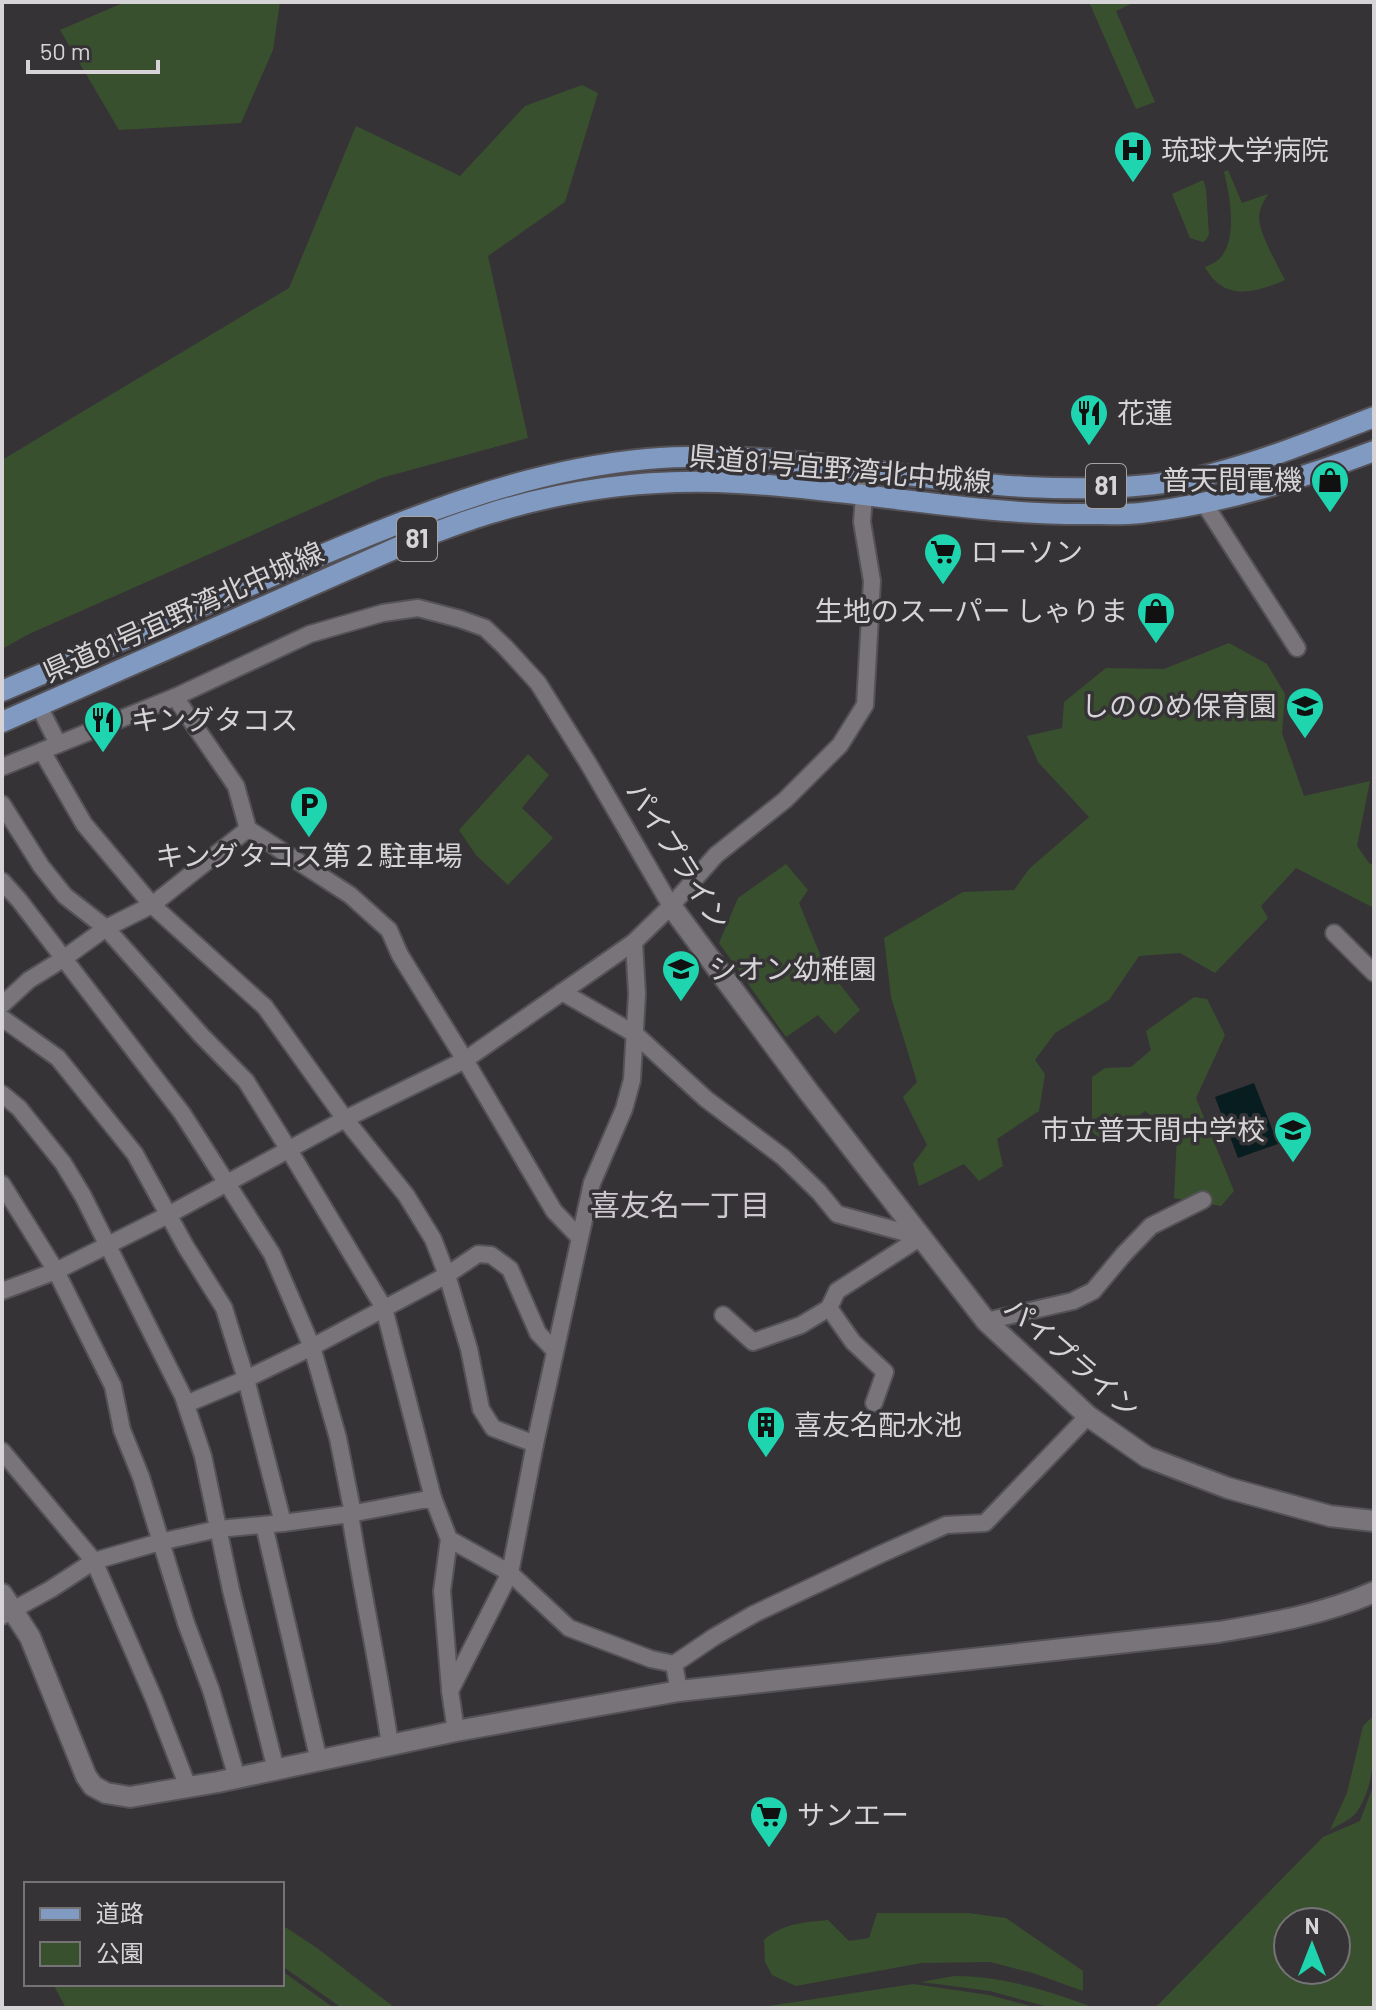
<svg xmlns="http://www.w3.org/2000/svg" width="1376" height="2010" font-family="Barlow,'Noto Sans JP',sans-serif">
	<rect width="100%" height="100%" fill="#363337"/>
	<g fill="#39502f" fill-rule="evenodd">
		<path d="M125,2H280L273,50L241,123L119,130L60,30Z"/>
		<path d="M1089,2H1135L1116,11L1155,102L1136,109Z"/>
		<path d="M582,85L598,93L565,202L488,256L528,438L381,478L29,634L2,649V460L289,288L356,126L460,176L525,106Z"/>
		<path d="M1228,170L1242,203L1268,194C1264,201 1259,209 1259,218C1259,233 1278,266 1285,280C1255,293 1224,302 1205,267C1208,266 1216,262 1217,261C1239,243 1230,196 1224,172Z"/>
		<path d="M1203,180L1206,189L1209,234L1206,240L1203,242L1190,238L1172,194Z"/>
		<path d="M1229,643L1267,664L1285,694L1282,733L1304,796L1370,781L1357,846L1369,863L1374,866V908L1296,868L1261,906L1268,918L1215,973L1180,953L1139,956L1109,1000L1055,1033L1035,1060L1045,1074L1039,1111L997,1139L1003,1166L979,1181L964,1164L919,1186L913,1164L927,1145L903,1097L917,1082L891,997L884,938L963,892L1014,890L1029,869L1089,817L1038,762L1027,736L1062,728L1064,702L1106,668L1164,669Z"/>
		<path d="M528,754L549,775L522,808L553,838L508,885L476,855L459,830Z"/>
		<path d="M786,864L808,890L799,903L824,964L860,1010L835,1034L818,1015L786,1037L719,943L738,898Z"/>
		<path d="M1194,997L1207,999L1225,1035L1196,1098L1234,1191L1221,1206L1174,1198L1177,1136L1145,1111L1105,1143L1092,1132V1077L1105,1068L1131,1067L1151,1050L1146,1031Z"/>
		<path d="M1374,1715C1374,1748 1376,1785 1356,1813C1350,1820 1338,1825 1330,1830L1347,1793L1363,1726Z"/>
		<path d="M1374,1784V2008H1152L1159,2004L1323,1837L1360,1821ZM1288,1922H1336V1970H1288Z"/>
		<path d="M877,1913H968L1006,1918L1083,1971V1991L1033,1973L990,1962L921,1963L796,1986L772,1975L765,1962L764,1940C781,1924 805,1922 828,1920L849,1941L869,1938Z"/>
		<path d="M282,1925L317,1948L395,2008H342L282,1966Z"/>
		<path d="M282,1971L334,2008H66L53,1984H282Z"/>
		<path d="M954,1976C1004,1976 1049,1991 1095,2008H1052L990,1991L921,1982Z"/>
		<path d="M913,1984L989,1995L1038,2008H756Z"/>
	</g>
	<path fill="#071d20" d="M1254,1083L1278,1144L1238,1158L1215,1097Z"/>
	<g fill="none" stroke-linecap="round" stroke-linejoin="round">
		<g stroke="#545256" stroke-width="20">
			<g id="minor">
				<path d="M1204,503L1297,648"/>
				<path d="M175,697L236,786L248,829L350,895L389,930L400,955L465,1060L554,1211L579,1237"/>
				<path d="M39,706L58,744"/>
				<path d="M42,751L84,824L152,905L265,1007L345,1119L406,1195L433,1239L447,1275L469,1349L481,1409L493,1428L535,1444"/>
				<path d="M2,767L175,697L310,634L383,613L418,608L460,619L485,628L505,647L538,683L588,763L671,906"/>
				<path d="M2,804L41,866L65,896L106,928L201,1035L246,1081L289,1150L384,1308L433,1498"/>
				<path d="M2,881L19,900L182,1113L272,1254L312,1347L338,1438L353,1514"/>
				<path d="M1334,933L1374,973"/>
				<path d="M562,992L635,1034L706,1099L783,1157L819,1192L837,1214L921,1237"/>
				<path d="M2,1005L29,980L63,959L106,928L152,905L248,829"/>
				<path d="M2,1018L58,1058L135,1154L186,1247L224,1308L246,1379L283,1523"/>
				<path d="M2,1094L19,1108L63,1163L83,1196L183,1396L203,1456L231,1590L276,1770"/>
				<path d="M2,1184L56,1271L113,1386L122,1430L141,1477L186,1623L211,1690L237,1778"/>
				<path d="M2,1291L56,1271L168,1215L345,1119L465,1060L634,942L671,906L716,855L785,800L840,745L865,705L872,581L862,522L866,469"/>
				<path d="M723,1315L753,1342L801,1325L829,1308"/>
				<path d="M986,1321L1073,1301L1093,1291L1124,1254L1151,1226L1203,1200"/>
				<path d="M874,1403L885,1372L853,1342L829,1308L837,1291L921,1237"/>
				<path d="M186,1404L246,1379L312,1347L447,1275L478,1254L491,1255L510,1269L538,1333L555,1351"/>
				<path d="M2,1451L94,1561L154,1699L188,1787"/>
				<path d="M350,1514C362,1592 379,1668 390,1745"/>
				<path d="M264,1525L319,1761"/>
				<path d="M449,1539L442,1591L450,1689"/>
				<path d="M2,1616L51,1589L94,1561L160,1542L218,1529L283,1523L350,1514L433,1498L449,1539L510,1573L569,1628L651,1659L674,1664"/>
				<path d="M679,1691L674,1664L714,1637L754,1614L881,1554L946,1525L985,1523L1088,1416"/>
				<path d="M456,1731L450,1691L510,1573L535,1444L592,1183L624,1109L632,1080L637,994L634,942"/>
			</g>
		</g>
		<g stroke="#545256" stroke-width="24">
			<g id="tertiary">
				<path d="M671,906L808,1091L986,1321L1088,1416L1147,1457L1228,1488L1330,1516L1374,1521"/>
				<path d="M2,1594L30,1637L86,1776L93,1786L106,1793L130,1797L218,1782L456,1731L679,1691L1219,1632C1272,1623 1325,1614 1374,1592"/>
			</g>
		</g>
		<g stroke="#545256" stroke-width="24">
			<g id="primary">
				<path d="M2,691C94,652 187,613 279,573C399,522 516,471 647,459C775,448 900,480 1026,487C1091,490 1162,489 1226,470C1276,456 1325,436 1374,417"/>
				<path d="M2,722L419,538C442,530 465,521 488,514C568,489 654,478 738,483C855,489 970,515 1087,514C1105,514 1123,515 1141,513C1221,504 1300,479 1374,451"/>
			</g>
		</g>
		<use href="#minor" stroke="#787479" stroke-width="16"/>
		<use href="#tertiary" stroke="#787479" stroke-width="20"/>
		<use href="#primary" stroke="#819ac2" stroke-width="20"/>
	</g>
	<defs>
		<g id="hospital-pin" transform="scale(2)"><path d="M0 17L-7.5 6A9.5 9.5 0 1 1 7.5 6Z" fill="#1fd5b0" stroke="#363337"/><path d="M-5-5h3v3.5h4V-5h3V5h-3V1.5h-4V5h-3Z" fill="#111"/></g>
		<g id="restaurant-pin" transform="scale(2)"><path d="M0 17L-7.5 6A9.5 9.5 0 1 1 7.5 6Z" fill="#1fd5b0" stroke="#363337"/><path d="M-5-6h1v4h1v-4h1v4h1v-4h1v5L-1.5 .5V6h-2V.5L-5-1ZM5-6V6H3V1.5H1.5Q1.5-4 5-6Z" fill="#111"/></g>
		<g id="shop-pin" transform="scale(2)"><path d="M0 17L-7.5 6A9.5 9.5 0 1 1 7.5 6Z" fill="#1fd5b0" stroke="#363337"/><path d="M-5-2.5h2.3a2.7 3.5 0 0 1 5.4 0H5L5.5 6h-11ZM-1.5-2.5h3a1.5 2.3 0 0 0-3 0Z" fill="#111"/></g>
		<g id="supermarket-pin" transform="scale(2)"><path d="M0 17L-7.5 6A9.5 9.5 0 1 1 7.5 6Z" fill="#1fd5b0" stroke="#363337"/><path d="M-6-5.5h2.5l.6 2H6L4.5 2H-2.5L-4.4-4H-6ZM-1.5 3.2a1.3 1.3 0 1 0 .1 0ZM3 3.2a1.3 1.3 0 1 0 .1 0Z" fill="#111"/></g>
		<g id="school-pin" transform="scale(2)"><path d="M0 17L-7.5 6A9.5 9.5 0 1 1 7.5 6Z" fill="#1fd5b0" stroke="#363337"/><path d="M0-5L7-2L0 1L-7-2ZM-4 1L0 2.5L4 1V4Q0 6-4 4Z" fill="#111"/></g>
		<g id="parking-pin" transform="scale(2)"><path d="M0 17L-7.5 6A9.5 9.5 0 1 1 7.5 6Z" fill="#1fd5b0" stroke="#363337"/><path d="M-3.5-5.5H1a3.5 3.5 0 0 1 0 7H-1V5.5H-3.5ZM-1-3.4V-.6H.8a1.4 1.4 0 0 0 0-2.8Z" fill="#111"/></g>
		<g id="building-pin" transform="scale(2)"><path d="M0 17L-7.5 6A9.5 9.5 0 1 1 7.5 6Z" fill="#1fd5b0" stroke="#363337"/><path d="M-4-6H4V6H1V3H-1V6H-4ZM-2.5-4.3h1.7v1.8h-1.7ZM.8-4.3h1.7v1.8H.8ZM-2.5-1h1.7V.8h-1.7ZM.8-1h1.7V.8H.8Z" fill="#111"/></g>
	</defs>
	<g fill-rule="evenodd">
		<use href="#hospital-pin" x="1133" y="150"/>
		<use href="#restaurant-pin" x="1089" y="413"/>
		<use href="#shop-pin" x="1330" y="480"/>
		<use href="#supermarket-pin" x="943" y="552"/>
		<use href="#shop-pin" x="1156" y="611"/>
		<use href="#school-pin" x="1305" y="706"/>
		<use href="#restaurant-pin" x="103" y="720"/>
		<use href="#parking-pin" x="309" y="805"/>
		<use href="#school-pin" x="681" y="969"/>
		<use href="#school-pin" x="1293" y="1130"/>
		<use href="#building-pin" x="766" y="1425"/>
		<use href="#supermarket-pin" x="769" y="1815"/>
	</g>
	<g text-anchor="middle" stroke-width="7" stroke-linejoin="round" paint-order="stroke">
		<g fill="#363337" stroke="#a6a4a7" stroke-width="2">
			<rect x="1086" y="464" width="40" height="44" rx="6"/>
			<rect x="397" y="517" width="40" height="44" rx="6"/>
		</g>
		<g font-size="26" font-weight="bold" fill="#d6d4d7">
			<text x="1106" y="495">81</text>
			<text x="417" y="548">81</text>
		</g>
		<g font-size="28" fill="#d6d4d7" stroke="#363337" text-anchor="start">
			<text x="1161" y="160">琉球大学病院</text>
			<text x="1117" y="423">花蓮</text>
			<text x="1302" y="490" text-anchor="end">普天間電機</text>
			<text x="971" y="562">ローソン</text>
			<text x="1128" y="621" text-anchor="end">生地のスーパー しゃりま</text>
			<text x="1277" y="716" text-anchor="end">しののめ保育園</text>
			<text x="131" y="730">キングタコス</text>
			<text x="309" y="866" text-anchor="middle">キングタコス第２駐車場</text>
			<text x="709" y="979">シオン幼稚園</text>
			<text x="1265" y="1140" text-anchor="end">市立普天間中学校</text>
			<text x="794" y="1435">喜友名配水池</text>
			<text x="797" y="1825">サンエー</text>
		</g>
		<g font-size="28" fill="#d6d4d7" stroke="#363337">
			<text transform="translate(840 469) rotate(5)" y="10">県道81号宜野湾北中城線</text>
			<text transform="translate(183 612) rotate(-24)" y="10">県道81号宜野湾北中城線</text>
			<text transform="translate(678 856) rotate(58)" y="10">パイプライン</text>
			<text transform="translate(1072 1358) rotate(41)" y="10">パイプライン</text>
		</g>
		<g font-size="30" fill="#cdc8ce" stroke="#363337">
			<text x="680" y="1216">喜友名一丁目</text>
		</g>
	</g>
	<rect width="1376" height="2010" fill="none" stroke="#d6d4d7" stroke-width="8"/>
	<rect x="24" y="1882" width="260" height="104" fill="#363337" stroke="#767377" stroke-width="2"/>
	<rect x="40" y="1908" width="40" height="12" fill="#819ac2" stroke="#767377" stroke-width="2"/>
	<text x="96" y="1922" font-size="24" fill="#d6d4d7">道路</text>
	<rect x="40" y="1942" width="40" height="24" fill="#39502f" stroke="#767377" stroke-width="2"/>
	<text x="96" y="1962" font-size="24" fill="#d6d4d7">公園</text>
	<g transform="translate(1312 1946)"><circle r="38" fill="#363337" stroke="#767377" stroke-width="2"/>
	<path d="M0-6L14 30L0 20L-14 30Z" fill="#1fd5b0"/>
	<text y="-12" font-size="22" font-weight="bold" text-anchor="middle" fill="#d6d4d7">N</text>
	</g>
	<path d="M28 60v12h130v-12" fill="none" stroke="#d6d4d7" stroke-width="4"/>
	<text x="40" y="60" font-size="24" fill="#d6d4d7" stroke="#363337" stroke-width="6" paint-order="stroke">50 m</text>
</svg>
